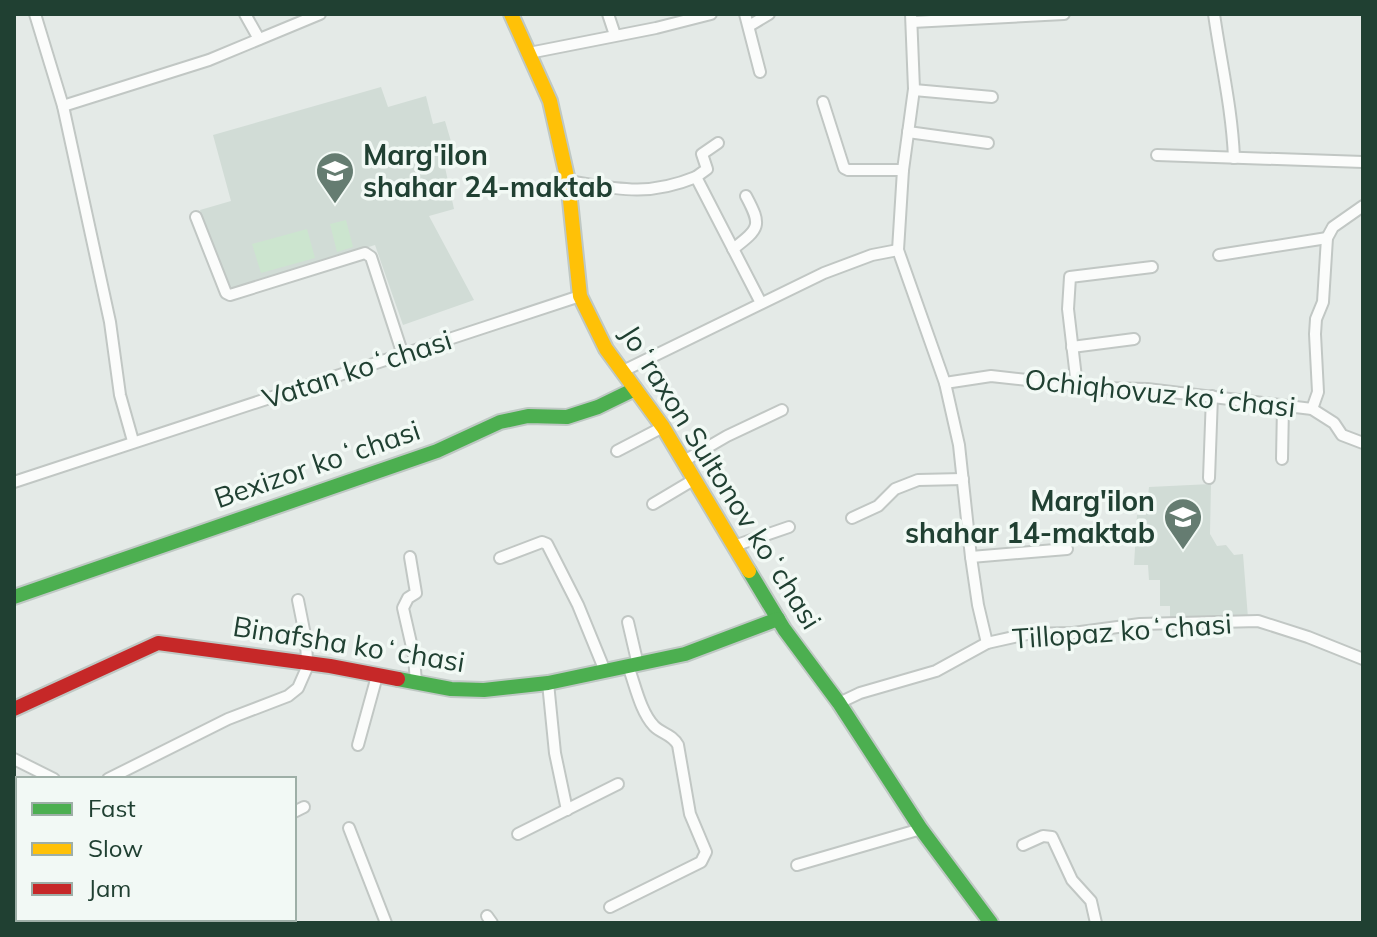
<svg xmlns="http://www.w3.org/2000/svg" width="1377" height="937" font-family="Mulish,sans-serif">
	<rect width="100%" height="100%" fill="#e4eae7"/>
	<g fill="#d1dcd6">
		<path d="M381,87L388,107L426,96L433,124L445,121L455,155L443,158L454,209L429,216L474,300L403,325L375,245L227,291L200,210L231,201L213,135Z"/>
		<path d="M1211,484L1210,534L1217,546L1226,545L1234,555L1243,554L1248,618L1170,622V606H1160V580H1149L1148,565H1134L1137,515H1146L1149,487Z"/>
	</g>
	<g fill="#cce5cf">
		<path d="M346,220L353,247L337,252L330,224Z"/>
		<path d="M307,229L315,258L261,273L252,244Z"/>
	</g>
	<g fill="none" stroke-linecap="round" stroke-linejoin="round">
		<g stroke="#c1c7c4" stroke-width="14">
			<g id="street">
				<path d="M35,14L63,106L110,322L120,395L133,441"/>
				<path d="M245,14L259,39"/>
				<path d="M608,14L615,35"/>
				<path d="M745,14L760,72"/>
				<path d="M911,14L914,89L903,170L898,250L945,383L959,445L971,557L978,605L987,643"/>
				<path d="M1214,14C1221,63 1232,109 1234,158"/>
				<path d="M912,22L1064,14"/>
				<path d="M749,26L769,14"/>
				<path d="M529,53L656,28L711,14"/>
				<path d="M914,90L992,97"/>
				<path d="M823,102L844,168L848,170H903"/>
				<path d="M63,106L209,60L320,14"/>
				<path d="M908,132L988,143"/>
				<path d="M1157,155L1363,162"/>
				<path d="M696,177L707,169L702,154L718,143"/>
				<path d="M568,181C617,189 647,197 696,177L761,303"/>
				<path d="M196,217L226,293L230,295L365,253L371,257L403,355"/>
				<path d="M733,249C760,228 762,226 746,196"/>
				<path d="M1219,255L1327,238"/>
				<path d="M1072,347L1134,339"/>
				<path d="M621,372L824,273L872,255L898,250"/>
				<path d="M945,383L991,376L1099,388L1147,389L1312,409L1334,423L1342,435L1363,443"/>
				<path d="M1077,386L1068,309L1070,277L1152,267"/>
				<path d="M1312,409L1318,392L1315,334L1316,319L1323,302L1327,238L1333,227L1363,206"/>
				<path d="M617,451L663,427"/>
				<path d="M1282,459L1283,406"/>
				<path d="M684,461L727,436L782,410"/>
				<path d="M1209,478L1212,396"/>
				<path d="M14,482L580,296"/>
				<path d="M653,504L695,479"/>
				<path d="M852,518L878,506L895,489L918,480L963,479"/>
				<path d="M734,546L789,527"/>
				<path d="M410,557L416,593L408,598L403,608L414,656L416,683"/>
				<path d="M971,557L1067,549"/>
				<path d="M500,558L542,542L547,544L578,605L605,671"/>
				<path d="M298,600L306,640L307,663"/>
				<path d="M628,622L638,665"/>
				<path d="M548,683L555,753L567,810"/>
				<path d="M839,703L860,693L936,671L987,643L1027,634L1073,633L1140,624L1258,621L1308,637L1363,659"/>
				<path d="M358,745L377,676"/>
				<path d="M14,759L54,779"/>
				<path d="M108,779L228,719L288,696L298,688L309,663"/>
				<path d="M294,812L304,807"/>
				<path d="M349,828L386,923"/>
				<path d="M518,834L618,784"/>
				<path d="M1023,845L1043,836L1052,837L1072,880L1091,901L1096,923"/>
				<path d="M797,865L921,829"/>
				<path d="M14,888L18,885"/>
				<path d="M610,907L701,862L706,852L690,814L678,745C672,734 662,734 654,726C640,711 635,684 628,666"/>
				<path d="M487,916L492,923"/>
				<path d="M168,919L171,923"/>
				<path d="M65,923L73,919"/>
			</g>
		</g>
		<g stroke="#bfc8c4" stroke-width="18">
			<g id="fast">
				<path d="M749,571L784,629L839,703L921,829L991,923"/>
				<path d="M14,597L437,451L500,422L528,416L567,417L598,407L635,389"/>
				<path d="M398,679L451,689L484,690L548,683L685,654L778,619"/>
			</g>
		</g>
		<g stroke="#bfc8c4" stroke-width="18">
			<path id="slow" d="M511,14L550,101L568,181L580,296L606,349L663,427L749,571"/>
		</g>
		<g stroke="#bfc8c4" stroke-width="18">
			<path id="jam" d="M14,709L158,643L330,666L398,679"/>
		</g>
		<use href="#street" stroke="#fbfcfb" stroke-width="10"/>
		<use href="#fast" stroke="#4caf50" stroke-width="14"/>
		<use href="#slow" stroke="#ffc107" stroke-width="14"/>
		<use href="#jam" stroke="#c62828" stroke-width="14"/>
	</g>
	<defs>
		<g id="school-pin" transform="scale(2)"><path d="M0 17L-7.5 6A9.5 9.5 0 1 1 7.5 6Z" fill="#657c71" stroke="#f2f9f5"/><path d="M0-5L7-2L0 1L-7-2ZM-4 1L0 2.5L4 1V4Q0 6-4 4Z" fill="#fff"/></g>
	</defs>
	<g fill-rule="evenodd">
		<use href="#school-pin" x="335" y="171"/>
		<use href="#school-pin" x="1183" y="517"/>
	</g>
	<g text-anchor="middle" stroke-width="7" stroke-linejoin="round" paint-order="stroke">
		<g font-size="28" font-weight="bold" fill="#204032" stroke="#f2f9f5" text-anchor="start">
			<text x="363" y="165">Marg'ilon<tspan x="363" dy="32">shahar 24-maktab</tspan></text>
			<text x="1155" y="511" text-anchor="end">Marg'ilon<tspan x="1155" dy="32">shahar 14-maktab</tspan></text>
		</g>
		<g font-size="28" fill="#204032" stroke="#f2f9f5">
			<text transform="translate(357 369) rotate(-18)" y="10">Vatan koʻchasi</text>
			<text transform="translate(1160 393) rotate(6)" y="10">Ochiqhovuz koʻchasi</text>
			<text transform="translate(317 464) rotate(-19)" y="10">Bexizor koʻchasi</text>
			<text transform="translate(721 477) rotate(58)" y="10">Joʻraxon Sultonov koʻchasi</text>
			<text transform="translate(1122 631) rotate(-4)" y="10">Tillopaz koʻchasi</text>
			<text transform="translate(349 644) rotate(9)" y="10">Binafsha koʻchasi</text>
		</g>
	</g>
	<rect width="1377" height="937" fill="none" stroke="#204032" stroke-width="32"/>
	<rect x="16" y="777" width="280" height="144" fill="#f2f9f5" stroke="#9eafa7" stroke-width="2"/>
	<rect x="32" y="803" width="40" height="12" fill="#4caf50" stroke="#9eafa7" stroke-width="2"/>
	<text x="88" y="817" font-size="24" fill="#204032">Fast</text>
	<rect x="32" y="843" width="40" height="12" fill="#ffc107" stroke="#9eafa7" stroke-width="2"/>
	<text x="88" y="857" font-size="24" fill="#204032">Slow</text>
	<rect x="32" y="883" width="40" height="12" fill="#c62828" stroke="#9eafa7" stroke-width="2"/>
	<text x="88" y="897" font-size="24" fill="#204032">Jam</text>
</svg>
